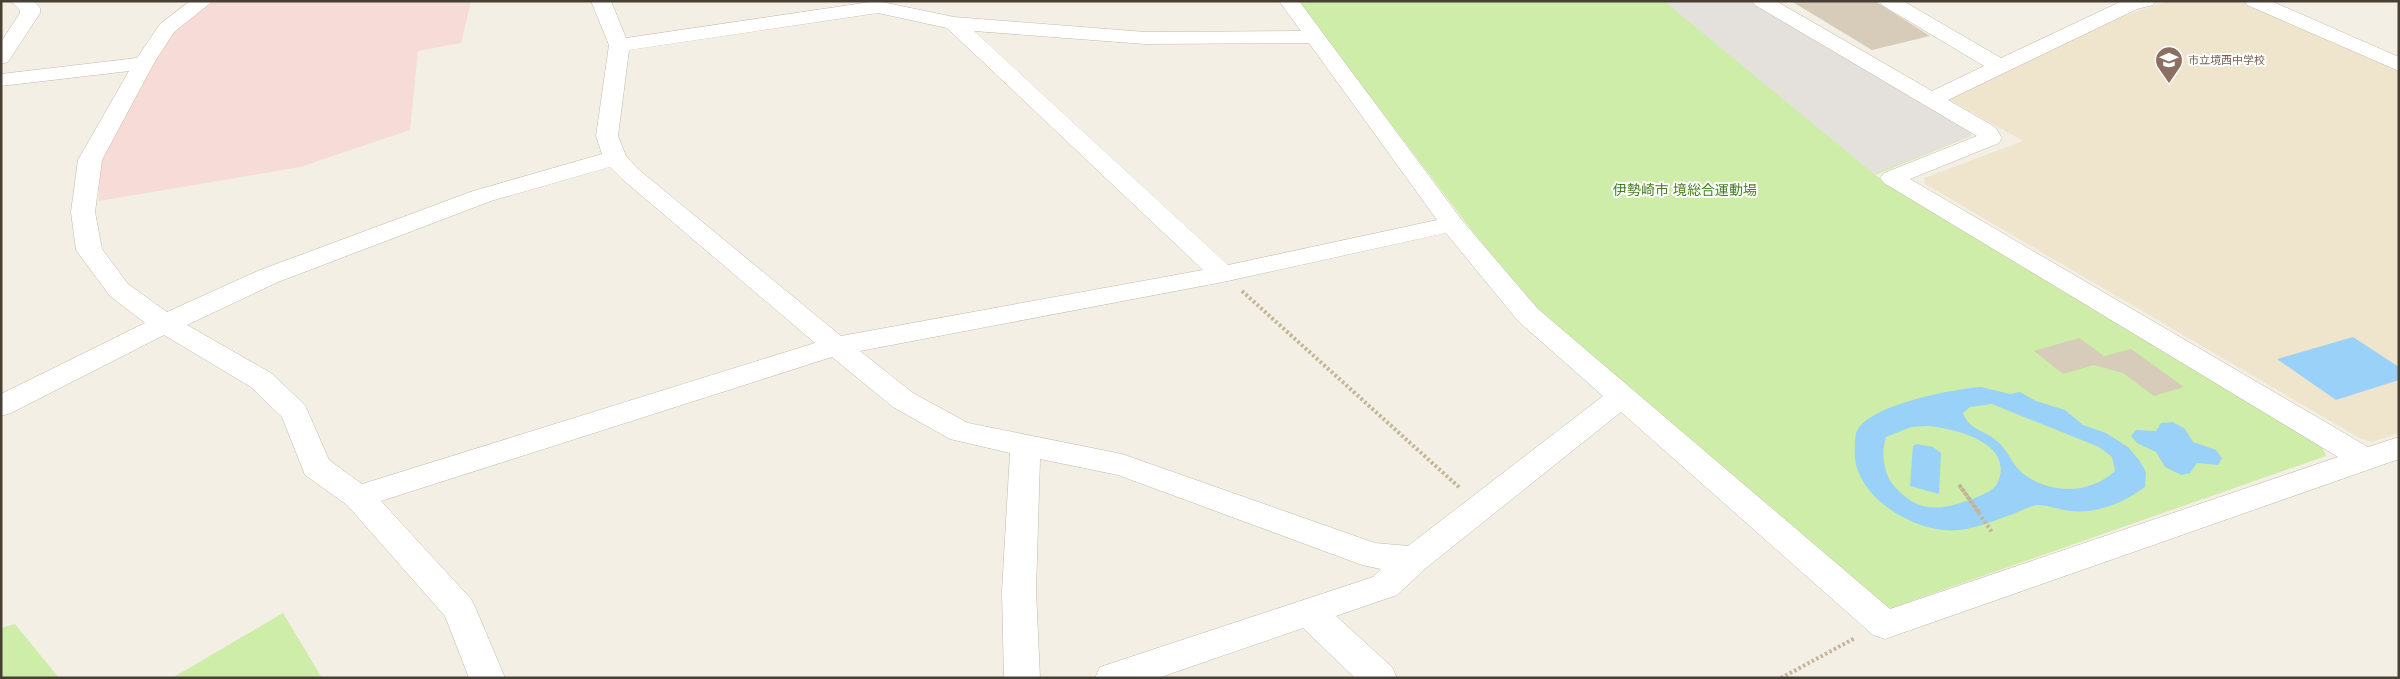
<svg xmlns="http://www.w3.org/2000/svg" width="2400" height="679" font-family="Inter,'Noto Sans JP',sans-serif">
	<rect width="100%" height="100%" fill="#f4efe4"/>
	<path fill="#efe5cd" d="M2168,1H2246L2399,69V433L2372,442L2361,439L1925,184L1924,178L2023,141L1948,99L2102,23Z"/>
	<path fill="#f6dbd6" d="M212,1H471L461,43L418,51L410,130L300,167L99,201V159L163,45L182,23Z"/>
	<g fill="#ceeda8">
		<path d="M1298,1H1752L1971,136L1875,175L2322,446L2326,456L1911,601L1897,610L1882,605L1573,344L1513,285Z"/>
		<path d="M283,613L322,678H172Z"/>
		<path d="M15,624L59,678H1V628Z"/>
	</g>
	<path fill="#e4e1dd" d="M1664,1H1752L1972,131L1971,136L1874,174Z"/>
	<g fill="#9ad1f8" fill-rule="evenodd">
		<path d="M2353,337L2399,367V380L2336,400L2277,359Z"/>
		<path d="M1981,387L2010,394L2020,392L2036,401L2065,410L2083,425L2106,433L2128,447L2139,460L2146,472L2145,487C2125,502 2097,514 2071,511C2060,510 2048,505 2037,505C2031,506 2022,510 2016,513C1992,521 1968,533 1943,530C1904,526 1850,491 1855,447C1855,441 1855,433 1858,429C1874,404 1953,389 1981,387ZM1992,404L2099,447L2112,457L2115,471C2088,496 2046,494 2020,471C2012,463 2008,451 1997,441C1983,429 1970,431 1963,413L1970,407ZM1927,426C1954,428 2017,443 1997,484C1993,491 1982,495 1975,498C1943,510 1920,515 1895,487C1883,474 1881,452 1886,437L1911,427Z"/>
		<path d="M2173,422L2185,429L2193,442L2216,450L2222,458L2218,465L2197,463L2190,473L2181,475L2165,467L2156,452L2137,443L2131,436L2136,430L2156,431L2161,423Z"/>
		<path d="M1917,444L1933,447L1941,453L1939,494L1910,486L1913,446Z"/>
	</g>
	<g fill="#d7cbb9">
		<path d="M1791,1H1875L1930,36L1872,50Z"/>
		<path d="M2079,338L2104,356L2131,349L2184,387L2154,396L2123,373L2094,365L2063,374L2034,351Z"/>
	</g>
	<g fill="none" stroke-linecap="round" stroke-linejoin="round">
		<g stroke="#c3baa9" stroke-width="1">
			<g id="street">
				<path d="M11,1H34L40,8V13L8,62L1,64V42L20,13V10Z"/>
				<path d="M190,1H213L174,32L154,63L102,160L95,212L102,249L128,284L167,312L260,270L473,191L602,154L596,136L609,45L591,1H611L626,38L877,1L954,17L1145,32L1301,31L1279,1H1299L1461,219L1538,309L1890,609L2338,457L1884,183L1880,178L1884,173L1977,136L1755,5L1752,1H1776L1932,91L1984,66L1882,5L1879,1H1903L2001,58L2122,1H2156L2153,5L2137,9L1948,100L1995,127L2002,138L1999,143L1910,179L2368,447L2399,437V459L1885,639L1873,635L1621,412L1426,568L1397,595L1336,616L1392,667L1397,678H1355L1303,628L1158,678H1095L1100,667L1373,577L1381,569L1362,565L1118,475L1040,459L1036,591L1040,678H1004L1002,591L1010,453L950,439L893,407L832,357L381,501L471,599L476,609L505,678H469L445,616L347,505L305,475L282,417L251,387L164,335L11,413L1,416V394L145,323L110,296L76,250L71,212L78,160L129,71L1,86V74L137,58L160,24ZM878,13L947,28L1203,270L841,336L638,169L626,156L618,136L629,50ZM974,31L1145,44L1309,43L1437,220L1228,265ZM610,167L622,179L815,343L362,484L329,460L305,405L271,373L187,325L278,282L491,201ZM1446,233L1518,321L1603,396L1408,546L1375,543L1122,454L968,423L913,393L860,351L1223,282Z"/>
				<path d="M2244,1H2271L2399,57V71L2247,5Z"/>
			</g>
		</g>
		<g stroke="#c4b496" stroke-width="4" stroke-dasharray="2.5 2.5" stroke-linecap="butt">
			<path d="M1242,291L1460,488"/>
			<path d="M1979,512L1960,486L1992,532"/>
			<path d="M1781,678L1855,638"/>
		</g>
		<use href="#street" fill="#fff" fill-rule="evenodd"/>
	</g>
	<defs>
		<g id="school-pin" transform="scale(1.4375)"><path d="M0 17L-7.5 6A9.5 9.5 0 1 1 7.5 6Z" fill="#8d6e63" stroke="#fff"/><path d="M0-5L7-2L0 1L-7-2ZM-4 1L0 2.5L4 1V4Q0 6-4 4Z" fill="#fff"/></g>
	</defs>
	<g fill-rule="evenodd">
		<use href="#school-pin" x="2169" y="60"/>
	</g>
	<g text-anchor="middle" stroke-width="4" stroke-linejoin="round" paint-order="stroke">
		<g font-size="11" fill="#785e54" stroke="#fff" text-anchor="start">
			<text x="2188" y="64">市立境西中学校</text>
		</g>
		<g font-size="14" fill="#447f21" stroke="#fff">
			<text x="1685" y="195">伊勢崎市 境総合運動場</text>
		</g>
	</g>
	<rect width="2400" height="679" fill="none" stroke="#473f33" stroke-width="5"/>
</svg>
